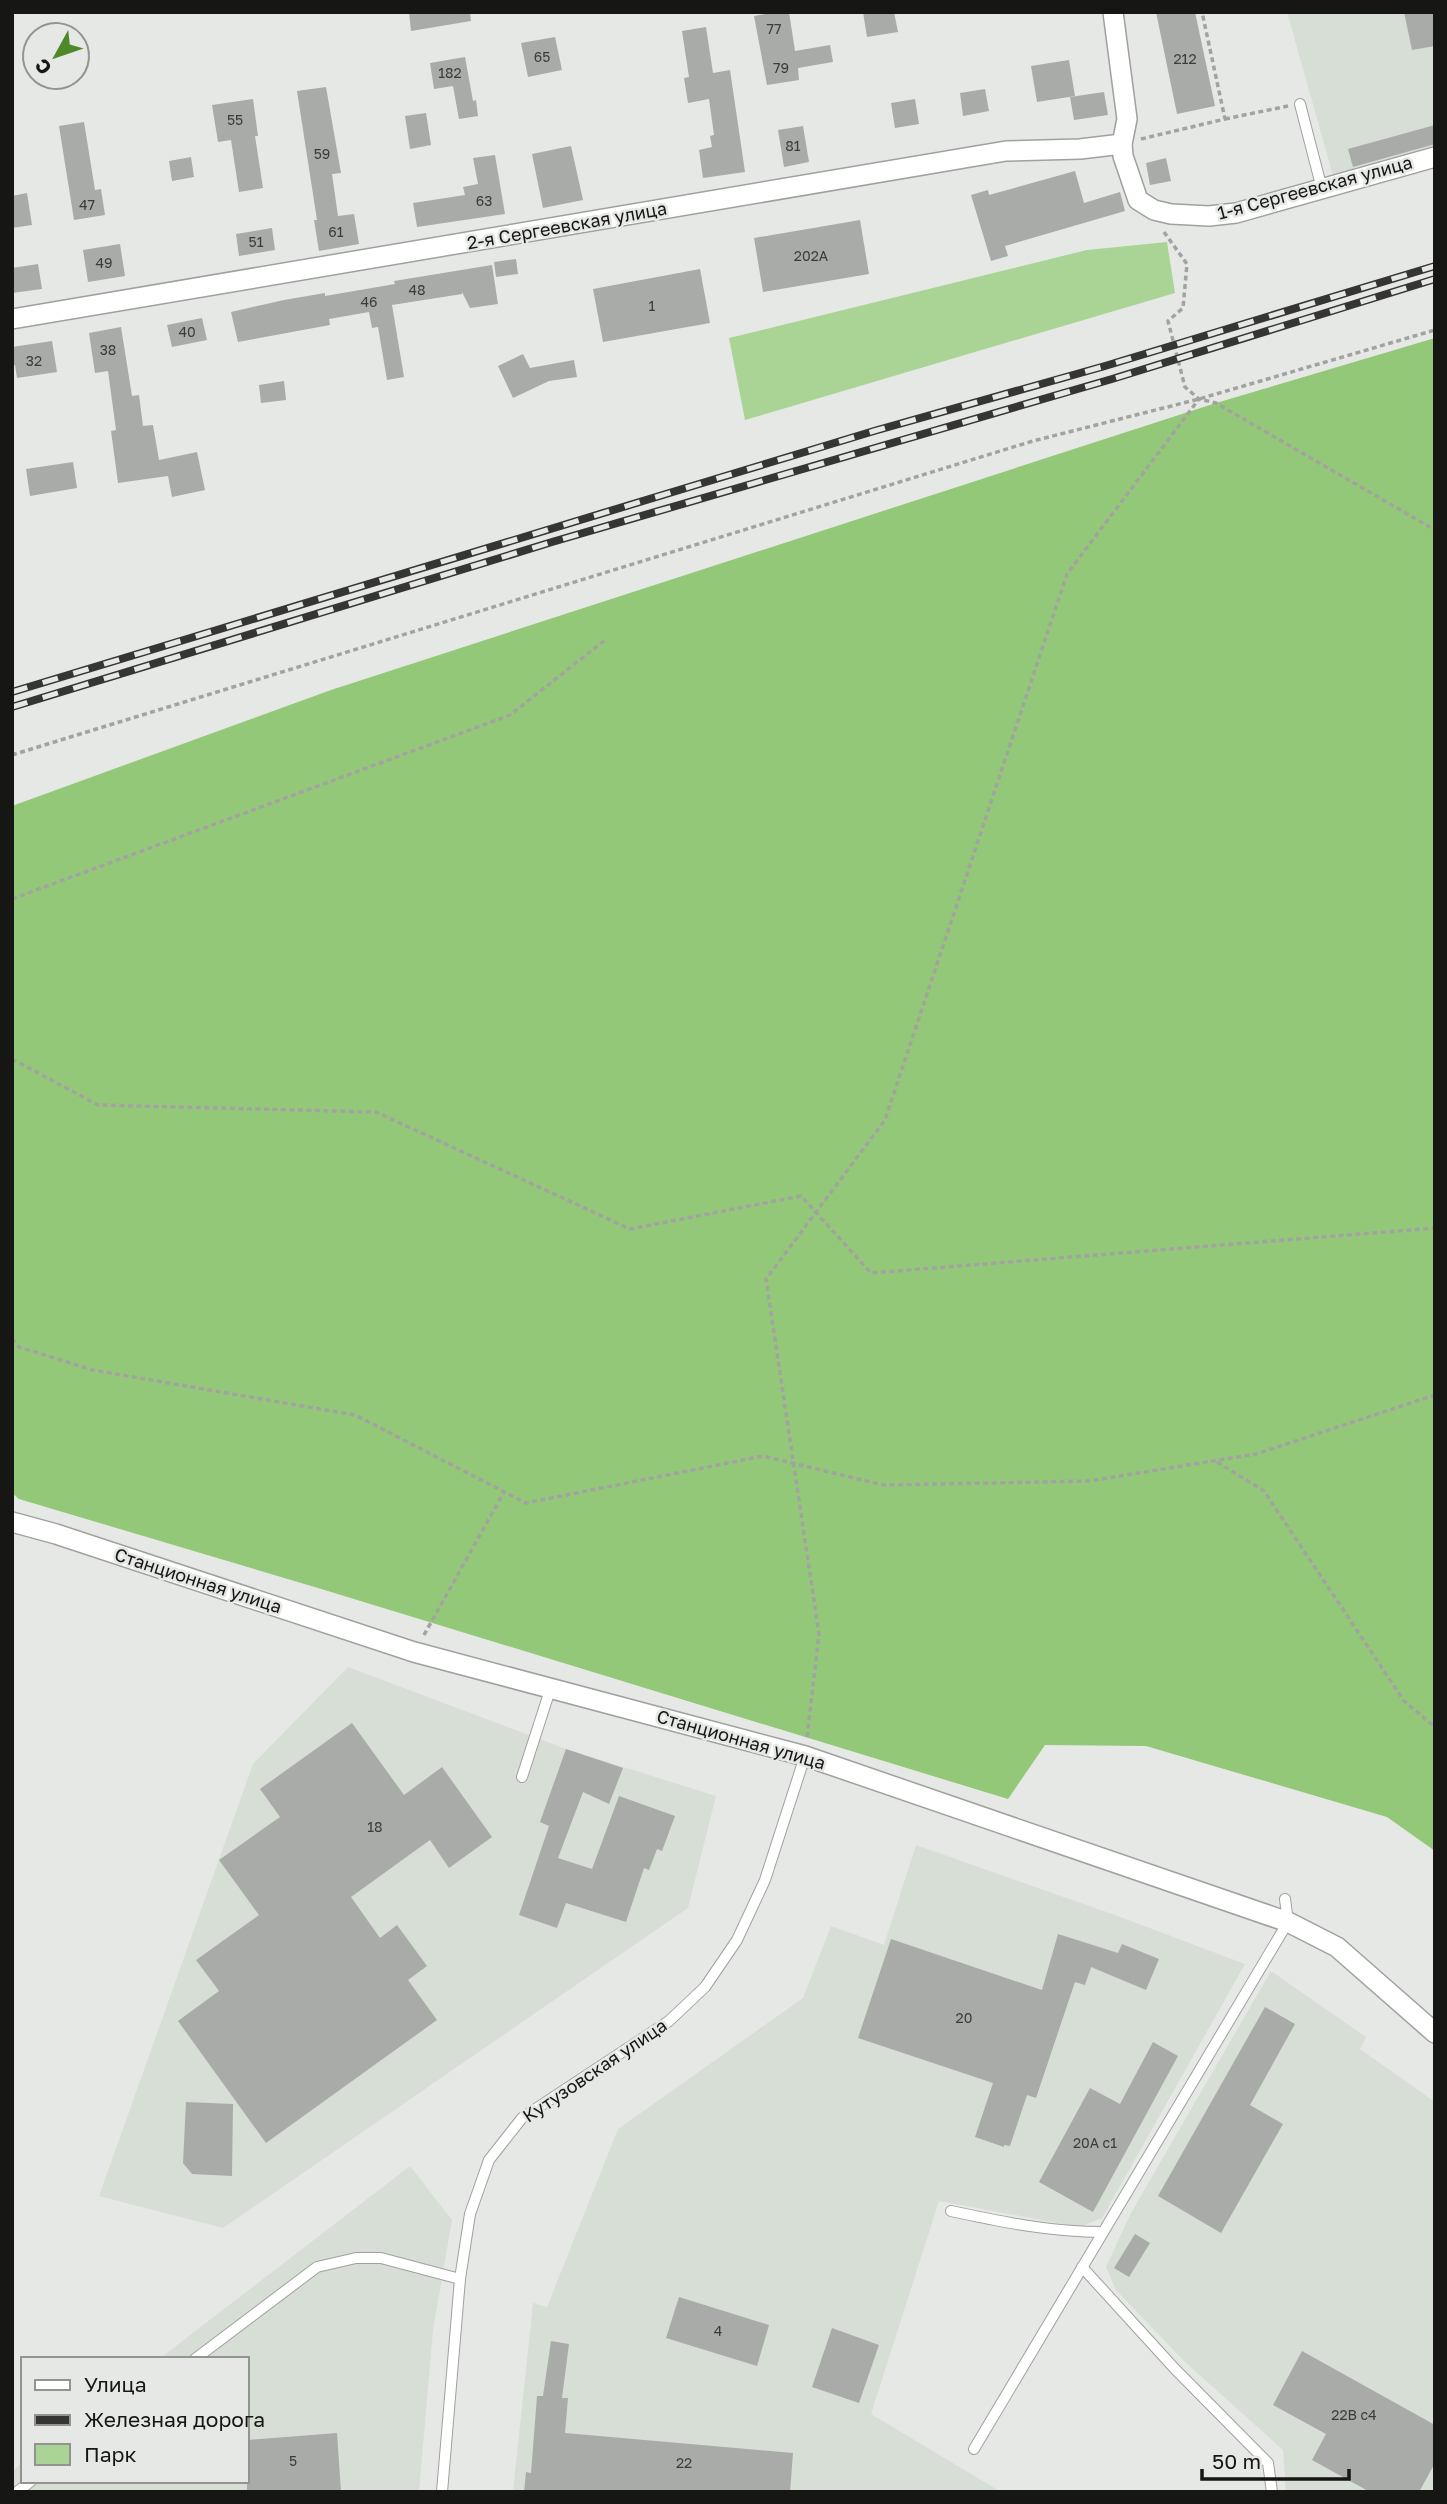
<svg xmlns="http://www.w3.org/2000/svg" width="1447" height="2504" font-family="'Golos Text',sans-serif">
	<rect width="100%" height="100%" fill="#e6e8e5"/>
	<g fill="#d7ded5">
		<path d="M1287,12H1435V151L1334,179Z"/>
		<path d="M348,1667L566,1749L716,1796L688,1908L223,2228L99,2196L253,1764Z"/>
		<path d="M916,1845L1115,1915L1245,1964L1102,2218L1080,2227L939,2201L871,2414L1001,2492H513L533,2303L547,2307L618,2129L803,1998L831,1926L884,1945Z"/>
		<path d="M1271,1971L1366,2037L1360,2049L1435,2102V2492H1286L1283,2450L1185,2362L1116,2290L1106,2267L1131,2213Z"/>
		<path d="M410,2166L452,2220L433,2330L419,2492H12V2471L23,2463V2481H247V2359H159Z"/>
	</g>
	<path fill="#aad496" d="M1167,242L1175,293L745,420L729,338L1087,250Z"/>
	<path fill="#93c878" d="M1435,338V1851L1387,1817L1146,1746L1045,1745L1008,1799L318,1588L19,1499L12,1493V806L331,690L1216,403Z"/>
	<g fill="#a9aba8">
		<path d="M409,12H470L471,21L411,31Z"/>
		<path d="M777,12H789L795,51L830,45L833,62L798,68L799,80L767,85L754,16Z"/>
		<path d="M863,12H894L898,32L867,37Z"/>
		<path d="M1156,12H1195L1215,106L1177,114Z"/>
		<path d="M1404,12H1435V46L1412,50Z"/>
		<path d="M706,27L713,73L730,70L745,172L703,178L699,150L712,147L710,136L714,135L709,99L688,103L684,78L689,77L682,31Z"/>
		<path d="M555,37L562,70L528,77L521,43Z"/>
		<path d="M465,57L473,101L476,100L478,116L459,119L453,86L434,89L430,63Z"/>
		<path d="M1069,60L1075,96L1037,102L1031,66Z"/>
		<path d="M326,87L341,173L332,174L338,216L354,214L359,244L319,251L314,220H317L297,91Z"/>
		<path d="M985,89L989,111L963,116L960,93Z"/>
		<path d="M1104,92L1108,115L1074,120L1070,97Z"/>
		<path d="M253,99L258,136H255L263,188L239,192L231,140L218,142L212,105Z"/>
		<path d="M915,99L919,124L895,128L891,103Z"/>
		<path d="M426,113L431,145L410,149L405,116Z"/>
		<path d="M84,122L95,190L101,189L105,215L74,220L59,126Z"/>
		<path d="M1435,125V144L1353,167L1348,149Z"/>
		<path d="M803,126L809,162L784,167L778,130Z"/>
		<path d="M571,146L583,200L543,208L532,154Z"/>
		<path d="M495,155L505,214L417,227L413,203L465,195L463,187L478,184L473,158Z"/>
		<path d="M191,157L194,177L172,181L169,161Z"/>
		<path d="M1166,158L1171,181L1150,185L1146,163Z"/>
		<path d="M1075,171L1084,203L1120,192L1125,211L1005,246L1008,256L991,261L971,195L988,190L989,195Z"/>
		<path d="M27,193L32,225L12,228V196Z"/>
		<path d="M860,220L869,274L763,292L754,238Z"/>
		<path d="M272,228L275,250L239,256L236,234Z"/>
		<path d="M120,244L125,276L88,282L83,250Z"/>
		<path d="M516,259L518,274L496,277L494,262Z"/>
		<path d="M38,264L42,289L12,293V268Z"/>
		<path d="M492,265L498,304L470,308L462,292V294L392,305L404,377L387,380L378,327L372,328L369,312L329,319L330,325L238,342L231,312L284,300L325,293V296L395,284L394,281Z"/>
		<path d="M700,269L710,323L603,342L593,289Z"/>
		<path d="M202,318L207,340L172,347L167,325Z"/>
		<path d="M121,327L132,396L139,395L143,426L153,425L159,460L197,452L205,490L172,497L168,476L118,483L111,431L116,430L108,371L95,373L89,333Z"/>
		<path d="M52,341L57,372L17,378L15,365H12V347Z"/>
		<path d="M523,354L530,368L574,360L577,377L549,381L513,398L498,366Z"/>
		<path d="M284,381L286,400L261,403L259,385Z"/>
		<path d="M73,462L77,488L30,496L26,469Z"/>
		<path d="M352,1723L404,1795L442,1767L492,1837L449,1868L430,1840L351,1897L380,1938L397,1925L427,1966L408,1980L437,2020L266,2143L178,2021L219,1991L196,1960L259,1915L219,1860L280,1817L260,1789Z"/>
		<path d="M566,1749L623,1768L609,1804L583,1792L558,1858L592,1869L619,1796L675,1816L662,1851L657,1849L649,1870L644,1868L626,1922L566,1903L557,1928L519,1915L549,1826L540,1822Z"/>
		<path d="M1058,1934L1118,1953L1122,1944L1159,1959L1146,1990L1091,1967L1085,1985L1075,1982L1036,2098L1027,2095L1010,2146L1004,2145V2147L975,2137L993,2083L858,2038L891,1939L1042,1990Z"/>
		<path d="M1265,2007L1295,2024L1250,2105L1283,2124L1221,2233L1158,2196Z"/>
		<path d="M1153,2042L1178,2056L1093,2212L1039,2182L1090,2088L1120,2104Z"/>
		<path d="M186,2102L233,2104L232,2176L192,2174L183,2163Z"/>
		<path d="M1135,2234L1150,2243L1129,2277L1114,2268Z"/>
		<path d="M679,2297L769,2325L757,2366L666,2338Z"/>
		<path d="M832,2328L879,2345L859,2403L812,2387Z"/>
		<path d="M551,2341L569,2344L562,2398H568L565,2433L793,2453L790,2492H524L526,2472L531,2473L537,2396H543Z"/>
		<path d="M1302,2351L1435,2425V2463L1419,2492H1370L1312,2460L1326,2434L1273,2405Z"/>
		<path d="M337,2433L341,2492H247V2440Z"/>
	</g>
	<g fill="none" stroke-linecap="round" stroke-linejoin="round">
		<g stroke="#9fa19e" stroke-width="12">
			<g id="service">
				<path d="M1300,104L1322,189"/>
				<path d="M522,1777L551,1687"/>
				<path d="M951,2211C1002,2222 1051,2232 1103,2232"/>
				<path d="M1082,2267L1175,2369L1268,2463L1272,2492"/>
				<path d="M195,2359L317,2267L356,2258H381L460,2279"/>
				<path d="M974,2449L1288,1922L1285,1899"/>
				<path d="M17,2492L31,2481"/>
				<path d="M442,2492L460,2279L470,2214L489,2160L522,2118L669,2021L705,1987L737,1940L765,1880L805,1756"/>
			</g>
		</g>
		<g stroke="#9fa19e" stroke-width="22">
			<g id="minor">
				<path d="M1113,12L1127,119L1122,144L1123,156L1138,200L1154,210L1171,214L1209,216L1236,213L1435,157"/>
				<path d="M12,319L1006,151L1080,149L1122,144"/>
				<path d="M12,1522L56,1534L414,1652L805,1756L1288,1922L1337,1947L1435,2033"/>
			</g>
		</g>
		<g stroke="#a2a3a1" stroke-width="3.5" stroke-dasharray="5 3.5" stroke-linecap="butt">
			<path d="M1225,119L1288,106"/>
			<path d="M1141,139L1225,119L1202,12"/>
			<path d="M1164,232L1187,264L1183,308L1168,321L1185,387L1199,399L1216,403L1435,530"/>
			<path d="M12,755L1033,441L1199,399L1435,330"/>
			<path d="M12,899L510,715L605,640"/>
			<path d="M12,1059L98,1105L376,1112L630,1229L801,1196L871,1273L1435,1228"/>
			<path d="M12,1339L19,1347L93,1370L355,1415L526,1503L763,1456L883,1485L1089,1481L1256,1454L1435,1395"/>
			<path d="M1217,1462L1264,1491L1404,1701L1435,1727"/>
			<path d="M424,1635L504,1492"/>
			<path d="M807,1737L819,1634L766,1279L885,1120L1067,574L1199,399"/>
		</g>
		<use href="#service" stroke="#fff" stroke-width="10"/>
		<use href="#minor" stroke="#fff" stroke-width="19"/>
		<g stroke="#353534" stroke-width="8">
			<g id="rail">
				<path d="M12,692L874,431L1105,366L1435,266"/>
				<path d="M12,707L552,542L1112,379L1435,279"/>
			</g>
		</g>
		<use href="#rail" stroke="#e6e8e5" stroke-width="5" stroke-dasharray="16" stroke-linecap="butt"/>
	</g>
	<g text-anchor="middle" stroke-width="5" stroke-linejoin="round" paint-order="stroke">
		<g font-size="14" fill="#3b3b3a">
			<text x="774" y="34">77</text>
			<text x="542" y="62">65</text>
			<text x="1185" y="64">212</text>
			<text x="781" y="73">79</text>
			<text x="450" y="78">182</text>
			<text x="235" y="125">55</text>
			<text x="793" y="151">81</text>
			<text x="322" y="159">59</text>
			<text x="484" y="206">63</text>
			<text x="87" y="210">47</text>
			<text x="336" y="237">61</text>
			<text x="256" y="247">51</text>
			<text x="811" y="261">202А</text>
			<text x="104" y="268">49</text>
			<text x="417" y="295">48</text>
			<text x="369" y="307">46</text>
			<text x="652" y="311">1</text>
			<text x="187" y="337">40</text>
			<text x="108" y="355">38</text>
			<text x="34" y="366">32</text>
			<text x="375" y="1832">18</text>
			<text x="964" y="2023">20</text>
			<text x="1095" y="2148">20А с1</text>
			<text x="718" y="2336">4</text>
			<text x="1354" y="2420">22В с4</text>
			<text x="293" y="2466">5</text>
			<text x="684" y="2468">22</text>
		</g>
		<g font-size="18" fill="#161615" stroke="#e6e8e5">
			<text transform="translate(1315 188) rotate(-15)" y="6">1-я Сергеевская улица</text>
			<text transform="translate(567 226) rotate(-10)" y="6">2-я Сергеевская улица</text>
			<text transform="translate(198 1581) rotate(18)" y="6">Станционная улица</text>
			<text transform="translate(741 1740) rotate(16)" y="6">Станционная улица</text>
			<text transform="translate(595 2071) rotate(-34)" y="6">Кутузовская улица</text>
		</g>
	</g>
	<rect width="1447" height="2504" fill="none" stroke="#161615" stroke-width="28"/>
	<rect x="21" y="2357" width="228" height="126" fill="#e6e8e5" stroke="#939492" stroke-width="2"/>
	<rect x="35" y="2380" width="35" height="10" fill="#ffffff" stroke="#939492" stroke-width="2"/>
	<text x="84" y="2392" font-size="21" fill="#161615">Улица</text>
	<rect x="35" y="2415" width="35" height="10" fill="#353534" stroke="#939492" stroke-width="2"/>
	<text x="84" y="2427" font-size="21" fill="#161615">Железная дорога</text>
	<rect x="35" y="2444" width="35" height="21" fill="#aad496" stroke="#939492" stroke-width="2"/>
	<text x="84" y="2462" font-size="21" fill="#161615">Парк</text>
	<g transform="translate(56 56) rotate(230)"><circle r="33" fill="#e6e8e5" stroke="#939492" stroke-width="2"/>
	<path d="M0-5L12 26L0 18L-12 26Z" fill="#4d8928"/>
	<text y="-10" font-size="19" font-weight="bold" text-anchor="middle" fill="#161615">С</text>
	</g>
	<path d="M1202 2469v10h147v-10" fill="none" stroke="#161615" stroke-width="3.5"/>
	<text x="1212" y="2469" font-size="21" fill="#161615" stroke="#e6e8e5" stroke-width="5" paint-order="stroke">50 m</text>
</svg>
